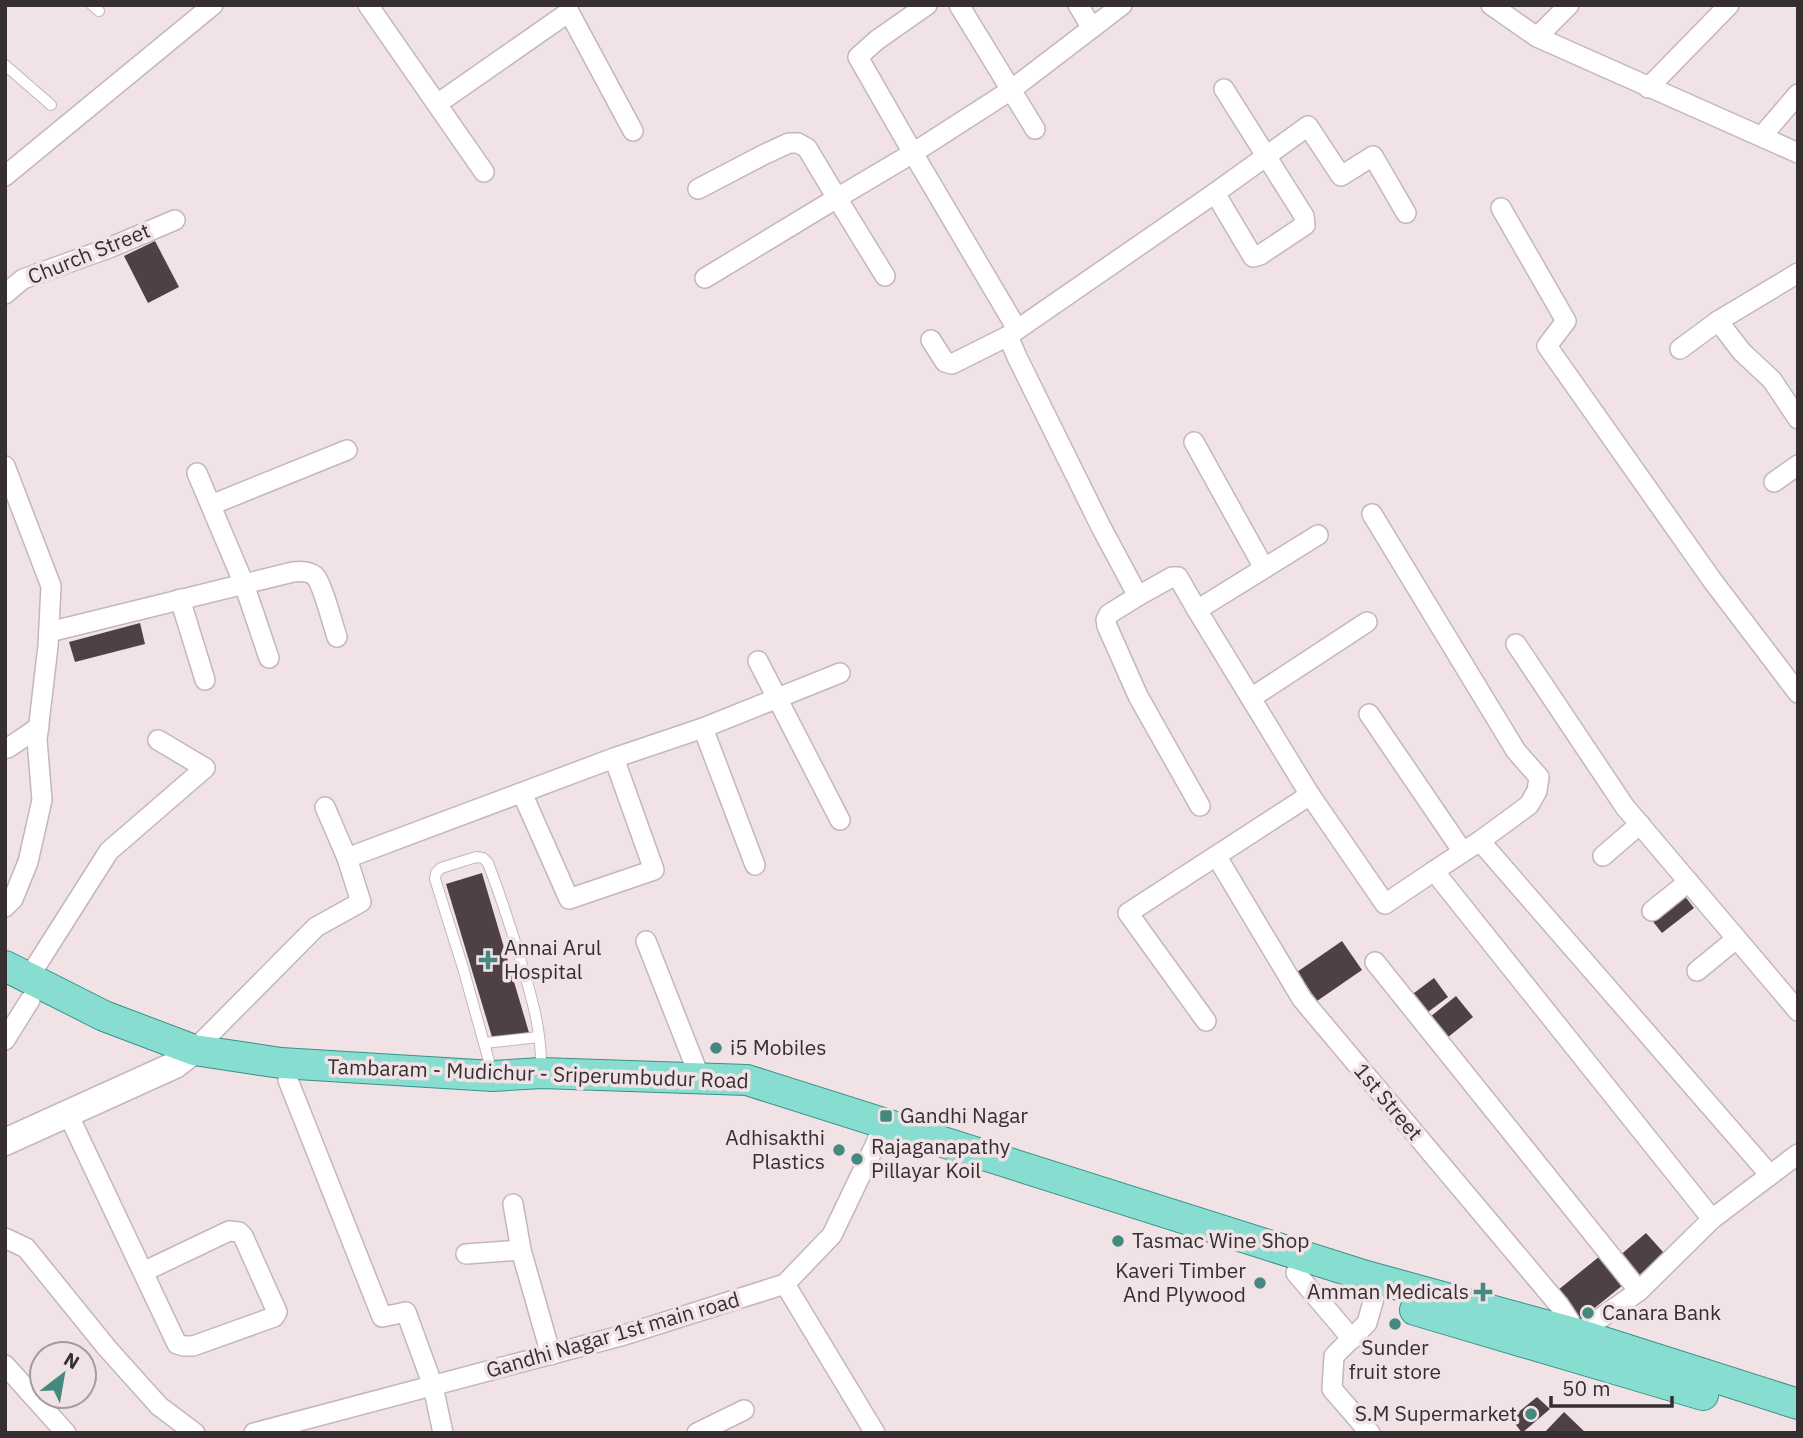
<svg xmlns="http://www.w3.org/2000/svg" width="1803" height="1438" font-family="'IBM Plex Sans',sans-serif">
	<rect width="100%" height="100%" fill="#f1e2e6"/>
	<g fill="#4e4145">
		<path d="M155,241L179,287L148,303L124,256Z"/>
		<path d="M140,623L145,644L75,662L69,642Z"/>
		<path d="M482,873L530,1036L492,1037L446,884Z"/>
		<path d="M1684,895L1694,908L1662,933L1651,919Z"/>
		<path d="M1342,941L1362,970L1317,1001L1297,972Z"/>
		<path d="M1434,978L1448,997L1424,1015L1410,996Z"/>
		<path d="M1456,996L1473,1017L1442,1042L1425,1021Z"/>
		<path d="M1646,1233L1664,1253L1636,1278L1618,1257Z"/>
		<path d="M1600,1256L1623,1285L1581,1319L1558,1290Z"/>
		<path d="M1537,1397L1550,1409L1522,1433L1511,1418Z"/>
		<path d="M1564,1412L1586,1433H1544Z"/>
	</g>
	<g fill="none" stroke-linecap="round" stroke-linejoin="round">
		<g stroke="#c5b6bb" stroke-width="12">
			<g id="lane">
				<path d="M92,5L99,11"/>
				<path d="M5,65L51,105"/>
				<path d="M485,1043L539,1037"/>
				<path d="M492,1072L463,968L435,879L436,873L441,868L476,857L483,858L488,863C501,897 512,931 522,965C533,1001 542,1034 541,1071"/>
			</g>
		</g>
		<g stroke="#c5b6bb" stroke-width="22">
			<g id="street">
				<path d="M368,5L484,172"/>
				<path d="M959,5L1035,129"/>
				<path d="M1078,5L1092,28"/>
				<path d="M1491,5L1537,37"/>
				<path d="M1569,5L1537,37L1798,153"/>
				<path d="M1648,88L1729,5"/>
				<path d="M437,104L569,12L633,131"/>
				<path d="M1762,136L1798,94"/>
				<path d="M5,176L213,5"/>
				<path d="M698,189L765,154L789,143H798L807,148L837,198L705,278"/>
				<path d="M1215,193L1308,126L1341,176L1373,156L1406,213"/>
				<path d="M1501,208L1566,321L1547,346L1712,580L1798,693"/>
				<path d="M1798,273L1718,321L1742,352L1772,380L1798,419"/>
				<path d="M885,276L837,198L913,153L858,57L877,40L927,5"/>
				<path d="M5,294L23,279L109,248L175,220"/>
				<path d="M1017,329L913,153L1011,90L1122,5"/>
				<path d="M1008,336L1017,357L1101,527L1138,596L1172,577H1178L1197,610L1310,795L1385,904L1434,871"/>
				<path d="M931,340L945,362L952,364L1008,336L1215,193L1253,257L1260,255L1305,225L1304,216L1224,89"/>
				<path d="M1680,349L1718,321"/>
				<path d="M1194,442L1264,568"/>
				<path d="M5,466L51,586L48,646L37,740L42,800L28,862L13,899L5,907"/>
				<path d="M197,473L244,584L269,658"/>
				<path d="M1774,482L1798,465"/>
				<path d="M211,505L347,450"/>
				<path d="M1372,514L1516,751L1539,777L1537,791L1529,805L1480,841"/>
				<path d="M1138,596L1109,614L1106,620L1107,626L1138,696L1200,806"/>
				<path d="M180,599L205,680"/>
				<path d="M1197,610L1318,535"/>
				<path d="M49,632L293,572C300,571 309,571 315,576C322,583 333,625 337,637"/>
				<path d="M1516,644L1625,807L1798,1011"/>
				<path d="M758,661L840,820"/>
				<path d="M1251,698L1367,622"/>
				<path d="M1369,714L1463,852L1434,871L1712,1219"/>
				<path d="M703,728L755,865"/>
				<path d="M5,746L8,748L39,727"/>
				<path d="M522,793L569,899L654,870L614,758"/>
				<path d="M1463,852L1480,841L1770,1175"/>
				<path d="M1603,856L1640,824"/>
				<path d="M1217,857L1302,999L1559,1305L1578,1334"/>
				<path d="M347,858L614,758L703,728L840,673"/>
				<path d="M1652,911L1688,882"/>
				<path d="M646,941L700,1078"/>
				<path d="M1375,962L1639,1291"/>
				<path d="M1697,971L1736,939"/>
				<path d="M29,977L109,851L205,768L158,740"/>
				<path d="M1206,1021L1128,913L1310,795"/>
				<path d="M5,1040L30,1000"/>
				<path d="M194,1050L316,927L361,902L347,858L325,807"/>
				<path d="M288,1080L382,1317L406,1312L433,1386L443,1433"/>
				<path d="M68,1114L177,1344L184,1346H193L274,1317L277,1312L243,1236L239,1232L229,1231L143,1272"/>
				<path d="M513,1204L521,1250"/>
				<path d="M5,1238L26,1248L107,1348L159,1406L195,1433"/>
				<path d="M466,1254L521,1250L551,1355"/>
				<path d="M1296,1273L1352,1339"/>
				<path d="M785,1284L875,1433"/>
				<path d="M1576,1341L1578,1334L1639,1291L1712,1219L1798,1154"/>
				<path d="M5,1365L66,1433"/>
				<path d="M254,1433L624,1335L785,1284L832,1235L877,1141L882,1122"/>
				<path d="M697,1433L744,1410"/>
				<path d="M1370,1433L1332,1389L1334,1356L1367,1323L1374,1298"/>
			</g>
		</g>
		<g stroke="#c5b6bb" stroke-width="29">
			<path id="secondary" d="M5,1142L175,1065L194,1050"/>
		</g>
		<g stroke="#379286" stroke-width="32">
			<g id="primary">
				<path d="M5,966L104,1016L194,1050L281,1063L493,1076L541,1073L747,1080L1366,1276L1578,1334L1798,1404"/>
				<path d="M1415,1310L1703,1395"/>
			</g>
		</g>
		<use href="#lane" stroke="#fff" stroke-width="10"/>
		<use href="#street" stroke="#fff" stroke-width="19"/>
		<use href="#secondary" stroke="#fff" stroke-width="26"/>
		<use href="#primary" stroke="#88ddd1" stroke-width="30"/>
	</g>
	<g fill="#44897e" stroke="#f1e2e6" stroke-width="2.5">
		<path d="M484.5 949.5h7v7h7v7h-7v7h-7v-7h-7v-7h7z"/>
		<circle cx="716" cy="1048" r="7"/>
		<rect x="879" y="1109" width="14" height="14" rx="3.5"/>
		<circle cx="839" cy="1150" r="7"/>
		<circle cx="857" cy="1159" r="7"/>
		<circle cx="1118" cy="1241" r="7"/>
		<circle cx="1260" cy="1283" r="7"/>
		<path d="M1479.5 1281.5h7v7h7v7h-7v7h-7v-7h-7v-7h7z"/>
		<circle cx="1588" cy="1313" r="7"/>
		<circle cx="1395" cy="1324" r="7"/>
		<circle cx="1531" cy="1414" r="7"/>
	</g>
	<g text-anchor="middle" stroke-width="7" stroke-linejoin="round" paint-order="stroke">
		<g font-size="21" fill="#352f31" stroke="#f1e2e6">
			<text transform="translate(89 254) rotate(-22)" y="7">Church Street</text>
			<text transform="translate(538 1074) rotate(2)" y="7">Tambaram - Mudichur - Sriperumbudur Road</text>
			<text transform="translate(1388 1102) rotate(50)" y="7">1st Street</text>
			<text transform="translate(613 1335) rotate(-16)" y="7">Gandhi Nagar 1st main road</text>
		</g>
		<g font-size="21" fill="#352f31" stroke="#f1e2e6" text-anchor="start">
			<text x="504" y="955">Annai Arul<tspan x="504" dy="24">Hospital</tspan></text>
			<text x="730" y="1055">i5 Mobiles</text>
			<text x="900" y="1123">Gandhi Nagar</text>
			<text x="825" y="1145" text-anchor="end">Adhisakthi<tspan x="825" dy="24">Plastics</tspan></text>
			<text x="871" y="1154">Rajaganapathy<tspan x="871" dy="24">Pillayar Koil</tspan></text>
			<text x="1132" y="1248">Tasmac Wine Shop</text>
			<text x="1246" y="1278" text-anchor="end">Kaveri Timber<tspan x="1246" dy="24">And Plywood</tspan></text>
			<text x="1469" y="1299" text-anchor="end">Amman Medicals</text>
			<text x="1602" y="1320">Canara Bank</text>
			<text x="1395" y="1355" text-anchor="middle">Sunder<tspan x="1395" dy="24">fruit store</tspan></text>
			<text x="1517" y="1421" text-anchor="end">S.M Supermarket</text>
		</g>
	</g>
	<rect width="1803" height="1438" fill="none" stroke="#352f31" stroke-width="14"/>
	<g transform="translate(63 1375) rotate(31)"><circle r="33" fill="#f1e2e6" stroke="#a69a9e" stroke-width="2"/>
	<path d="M0-5L12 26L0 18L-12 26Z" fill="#44897e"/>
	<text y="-10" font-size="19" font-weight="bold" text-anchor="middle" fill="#352f31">N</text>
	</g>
	<path d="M1551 1396v10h121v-10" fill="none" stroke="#352f31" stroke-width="3.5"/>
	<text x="1562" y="1396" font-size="21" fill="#352f31" stroke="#f1e2e6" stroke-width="5" paint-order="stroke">50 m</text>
</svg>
